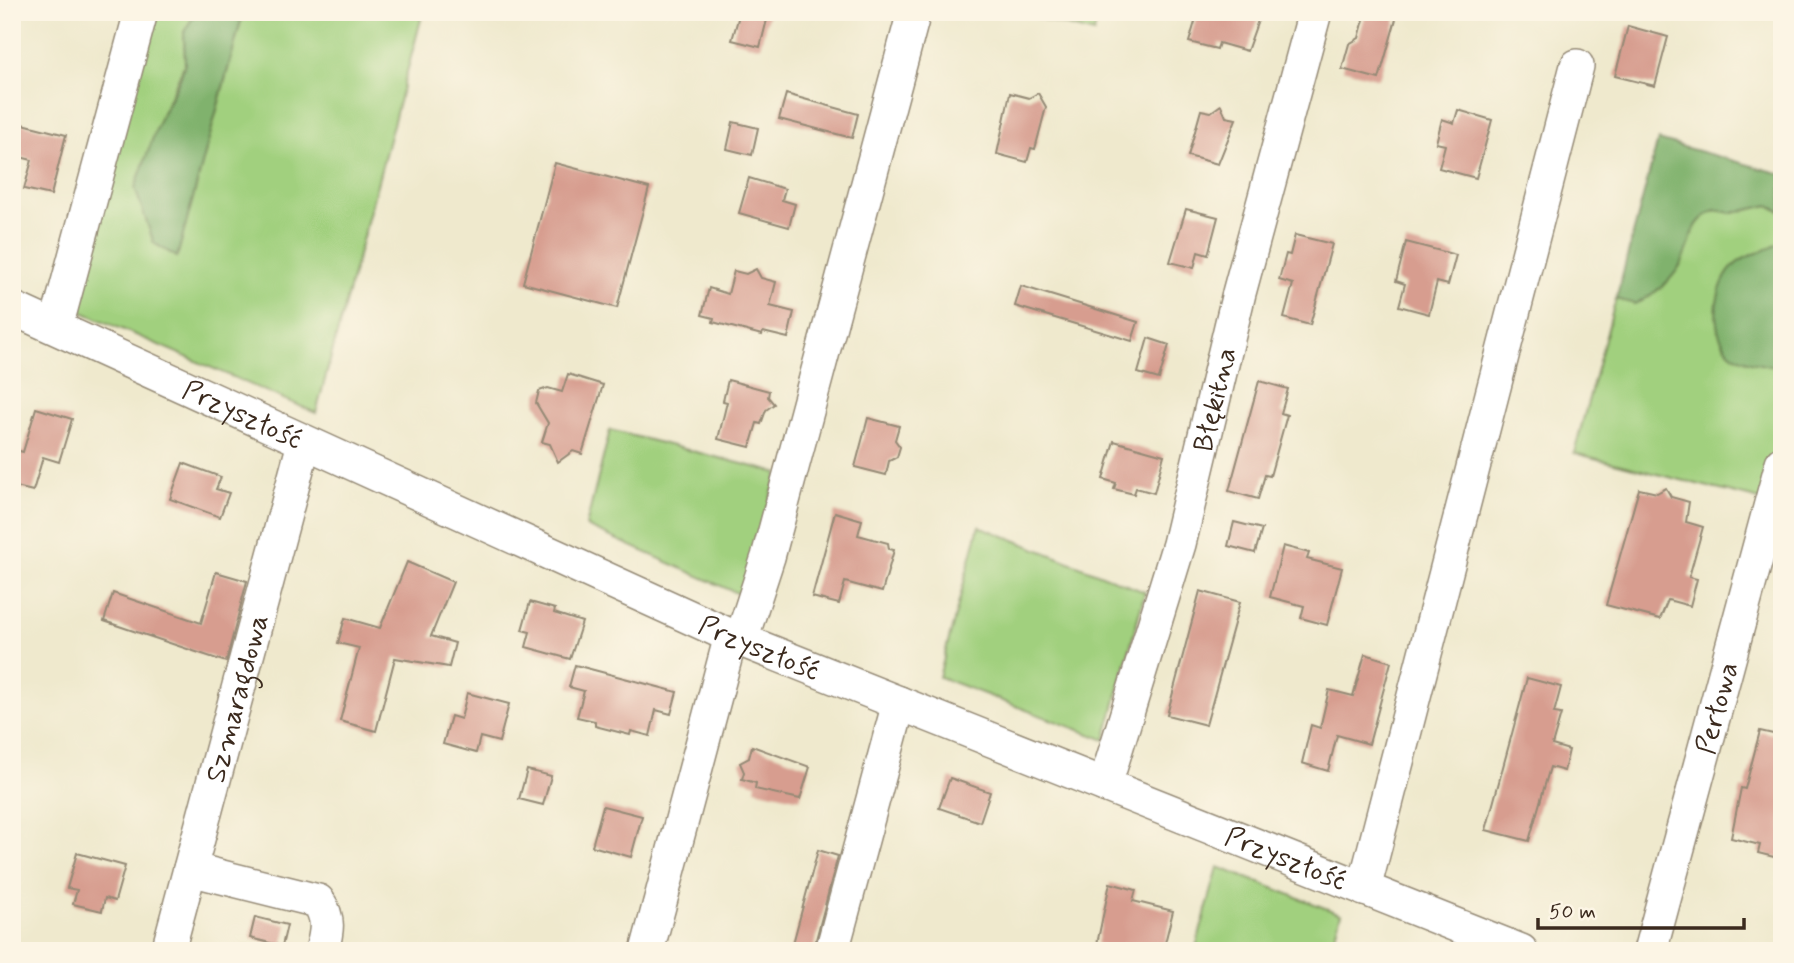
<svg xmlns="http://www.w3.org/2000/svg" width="1794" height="963" font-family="Mynerve,sans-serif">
	<rect width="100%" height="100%" fill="#fcf5e5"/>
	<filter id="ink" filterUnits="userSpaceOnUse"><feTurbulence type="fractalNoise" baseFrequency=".0143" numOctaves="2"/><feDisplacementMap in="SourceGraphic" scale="14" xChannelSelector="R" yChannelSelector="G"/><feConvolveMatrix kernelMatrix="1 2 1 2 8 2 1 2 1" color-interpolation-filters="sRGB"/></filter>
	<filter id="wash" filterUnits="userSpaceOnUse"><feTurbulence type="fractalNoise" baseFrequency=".00686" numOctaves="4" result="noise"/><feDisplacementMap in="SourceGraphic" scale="28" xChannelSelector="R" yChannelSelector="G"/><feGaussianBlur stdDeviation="1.57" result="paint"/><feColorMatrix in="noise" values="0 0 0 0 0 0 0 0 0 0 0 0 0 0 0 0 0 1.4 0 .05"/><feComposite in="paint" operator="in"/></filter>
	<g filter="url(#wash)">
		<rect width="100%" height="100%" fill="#efe9cd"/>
		<g fill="#a1d07e" stroke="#6e7d4e" stroke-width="2">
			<path d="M150,12H196L184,32L185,63L159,121L141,202L154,243L177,257L243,14L239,12H423L316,413L73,308Z"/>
			<path d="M1016,12H1099L1094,33Z"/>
			<path d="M1769,205L1782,212L1781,243L1770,249L1744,360L1782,368V432L1764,501L1574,453L1616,299L1635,304C1649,289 1679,264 1687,247C1697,227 1693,221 1715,210L1733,213Z"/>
			<path d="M610,430L778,473L741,595L586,526Z"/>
			<path d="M979,526L1145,592L1105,740L939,677Z"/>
			<path d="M1218,867L1341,914L1330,951H1195Z"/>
		</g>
		<g fill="#80b26d" stroke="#5e6e46" stroke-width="2">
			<path d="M196,12L243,13L177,257L154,243L135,188L159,121L180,79L185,63L184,32Z"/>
			<path d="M1658,140L1782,174V212L1769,205L1733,213L1715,210C1686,225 1695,240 1681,264C1670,283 1654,294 1635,304L1616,299Z"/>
			<path d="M1782,242V368C1766,365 1743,363 1730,352C1708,330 1714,282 1737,263C1750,253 1768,251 1782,242Z"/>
		</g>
		<g id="blocks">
			<g fill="#d79d8f">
				<path d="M740,12H769L760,47L732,40Z"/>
				<path d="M1198,12H1261L1247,51L1219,43L1217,49L1189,42Z"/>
				<path d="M1366,12H1398L1379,79L1342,69L1349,44L1359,38Z"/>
				<path d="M1628,26L1668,37L1655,86L1615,76Z"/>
				<path d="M1010,93L1029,98L1038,93L1046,107L1035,149L1031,148L1027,162L997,154Z"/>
				<path d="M786,94L858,114L852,138L779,119Z"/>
				<path d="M1221,105L1226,117L1236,119L1218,164L1188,156L1201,110L1211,112Z"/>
				<path d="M1458,110L1492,120L1476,178L1439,168L1445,145L1436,143L1442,119L1454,123Z"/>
				<path d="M15,122L66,135L51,195L24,189L32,160L12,155Z"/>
				<path d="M733,122L758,128L752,155L727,149Z"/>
				<path d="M555,163L649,188L617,308L523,283Z"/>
				<path d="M749,178L785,189L782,200L795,204L789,227L739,213Z"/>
				<path d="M1186,209L1218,217L1208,255L1198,252L1194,268L1170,262Z"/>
				<path d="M1295,235L1332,244L1310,325L1284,318L1293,284L1279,280L1286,254L1290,255Z"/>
				<path d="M1406,242L1456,255L1448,285L1437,282L1429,314L1399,306L1405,284L1396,281Z"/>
				<path d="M756,269L761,278L776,282L770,306L794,312L788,338L763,332L762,335L713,322L714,318L702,315L709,288L728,294L734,271L746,274Z"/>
				<path d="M1021,286L1138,322L1132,341L1015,306Z"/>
				<path d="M1148,338L1169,345L1159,379L1138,373Z"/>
				<path d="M568,374L603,385L582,454L573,451L558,462L550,444L542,442L548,423L536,403L539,391L548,388L562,392Z"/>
				<path d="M728,380L769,391L768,397L774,404L766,410L761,424L757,423L750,447L718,439L727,402L723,401Z"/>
				<path d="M1259,381L1288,389L1281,413L1287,415L1270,476L1265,475L1258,499L1229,491Z"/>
				<path d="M36,408L72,419L59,462L43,457L33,491L12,486V449L23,452Z"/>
				<path d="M868,418L899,426L895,440L900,447L897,457L889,461L886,475L855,467Z"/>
				<path d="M1114,441L1164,455L1154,493L1136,488L1134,494L1114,489L1116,483L1103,479Z"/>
				<path d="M183,463L221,477L216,489L229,493L220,517L170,499Z"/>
				<path d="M1666,488L1671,497L1689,502L1686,522L1703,527L1689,577L1697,579L1690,606L1668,600L1660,619L1606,605L1639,489L1657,493Z"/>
				<path d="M835,512L862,520L858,535L888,543L889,549L894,550L882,592L845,582L839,604L812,597Z"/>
				<path d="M1234,522L1262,529L1255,553L1228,546Z"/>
				<path d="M1283,546L1309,553L1307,559L1342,568L1327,625L1301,618L1304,606L1270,597Z"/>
				<path d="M407,562L453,582L431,636L455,643L449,667L395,658L376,731L340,721L359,648L338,643L345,618L380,628Z"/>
				<path d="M216,572L247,581L226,662L104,621L113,593L201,623Z"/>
				<path d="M1200,591L1240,602L1206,725L1167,715Z"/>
				<path d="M530,602L555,609L554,613L582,622L570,659L526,647L530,632L522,630Z"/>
				<path d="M1365,654L1391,662L1369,744L1337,735L1328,771L1302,763L1311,725L1320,728L1329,690L1353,696Z"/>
				<path d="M575,665L677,692L671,714L656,710L650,736L631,731L630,735L595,726V721L577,717L584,691L569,687Z"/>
				<path d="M1527,678L1561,687L1554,713L1561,714L1552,745L1569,750L1564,771L1550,767L1529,841L1486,830Z"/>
				<path d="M467,693L509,704L499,742L480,737L476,753L443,744L451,716L461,719Z"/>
				<path d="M1760,731L1782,736V859L1758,853L1760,845L1731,838L1741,788L1745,789Z"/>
				<path d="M752,746L810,767L800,799L755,789L756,783L742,779L744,772L740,763L749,758Z"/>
				<path d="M527,770L551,776L543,805L519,799Z"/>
				<path d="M950,778L990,792L980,822L939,808Z"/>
				<path d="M603,806L642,816L631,857L592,846Z"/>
				<path d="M818,850L838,856L813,951H791Z"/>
				<path d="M77,853L125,866L115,901L105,898L102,911L73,904L77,890L67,888Z"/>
				<path d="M1110,883L1136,890L1133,901L1173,911L1163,951H1122L1097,944Z"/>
				<path d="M255,917L287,925L282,946L250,938Z"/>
			</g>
		</g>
	</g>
	<g filter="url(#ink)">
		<use href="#blocks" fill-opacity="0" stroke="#958a76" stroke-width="2"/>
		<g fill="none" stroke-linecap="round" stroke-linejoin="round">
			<g stroke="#958a76" stroke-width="36">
				<g id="minor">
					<path id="s1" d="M12,308L731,636L1521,951"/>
					<path d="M56,327L141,12"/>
					<path d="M741,640L768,557L914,12"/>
					<path id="s2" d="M1105,785L1179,544L1239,293L1315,12"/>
					<path d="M190,869L318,901C330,919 327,931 322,951"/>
					<path d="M1364,889L1577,66"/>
					<path id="s3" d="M168,951L304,443"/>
					<path d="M647,951L731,636"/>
					<path d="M832,951L899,703"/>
					<path id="s4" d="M1650,951L1782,463"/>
				</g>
			</g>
			<use href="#minor" stroke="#fff" stroke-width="33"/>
		</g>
	</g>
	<g text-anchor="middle" stroke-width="5" stroke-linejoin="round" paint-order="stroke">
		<g font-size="28" fill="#3b2a1e" stroke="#fcf5e5">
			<text dy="10" stroke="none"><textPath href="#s2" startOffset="401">Błękitna</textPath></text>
			<text dy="10" stroke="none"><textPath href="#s1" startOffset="254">Przyszłość</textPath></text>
			<text dy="10" stroke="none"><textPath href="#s1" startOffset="821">Przyszłość</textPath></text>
			<text dy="10" stroke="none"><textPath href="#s3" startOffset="262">Szmaragdowa</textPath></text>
			<text dy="10" stroke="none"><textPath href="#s4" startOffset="252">Perłowa</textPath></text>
			<text dy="10" stroke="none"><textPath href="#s1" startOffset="1388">Przyszłość</textPath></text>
		</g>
	</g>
	<rect width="1794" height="963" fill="none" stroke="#fcf5e5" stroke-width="42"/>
	<path d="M1538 918v10h206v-10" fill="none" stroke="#3b2a1e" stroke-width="3.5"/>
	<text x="1549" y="918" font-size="21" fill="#3b2a1e" stroke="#fcf5e5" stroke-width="5" paint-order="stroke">50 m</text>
</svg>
